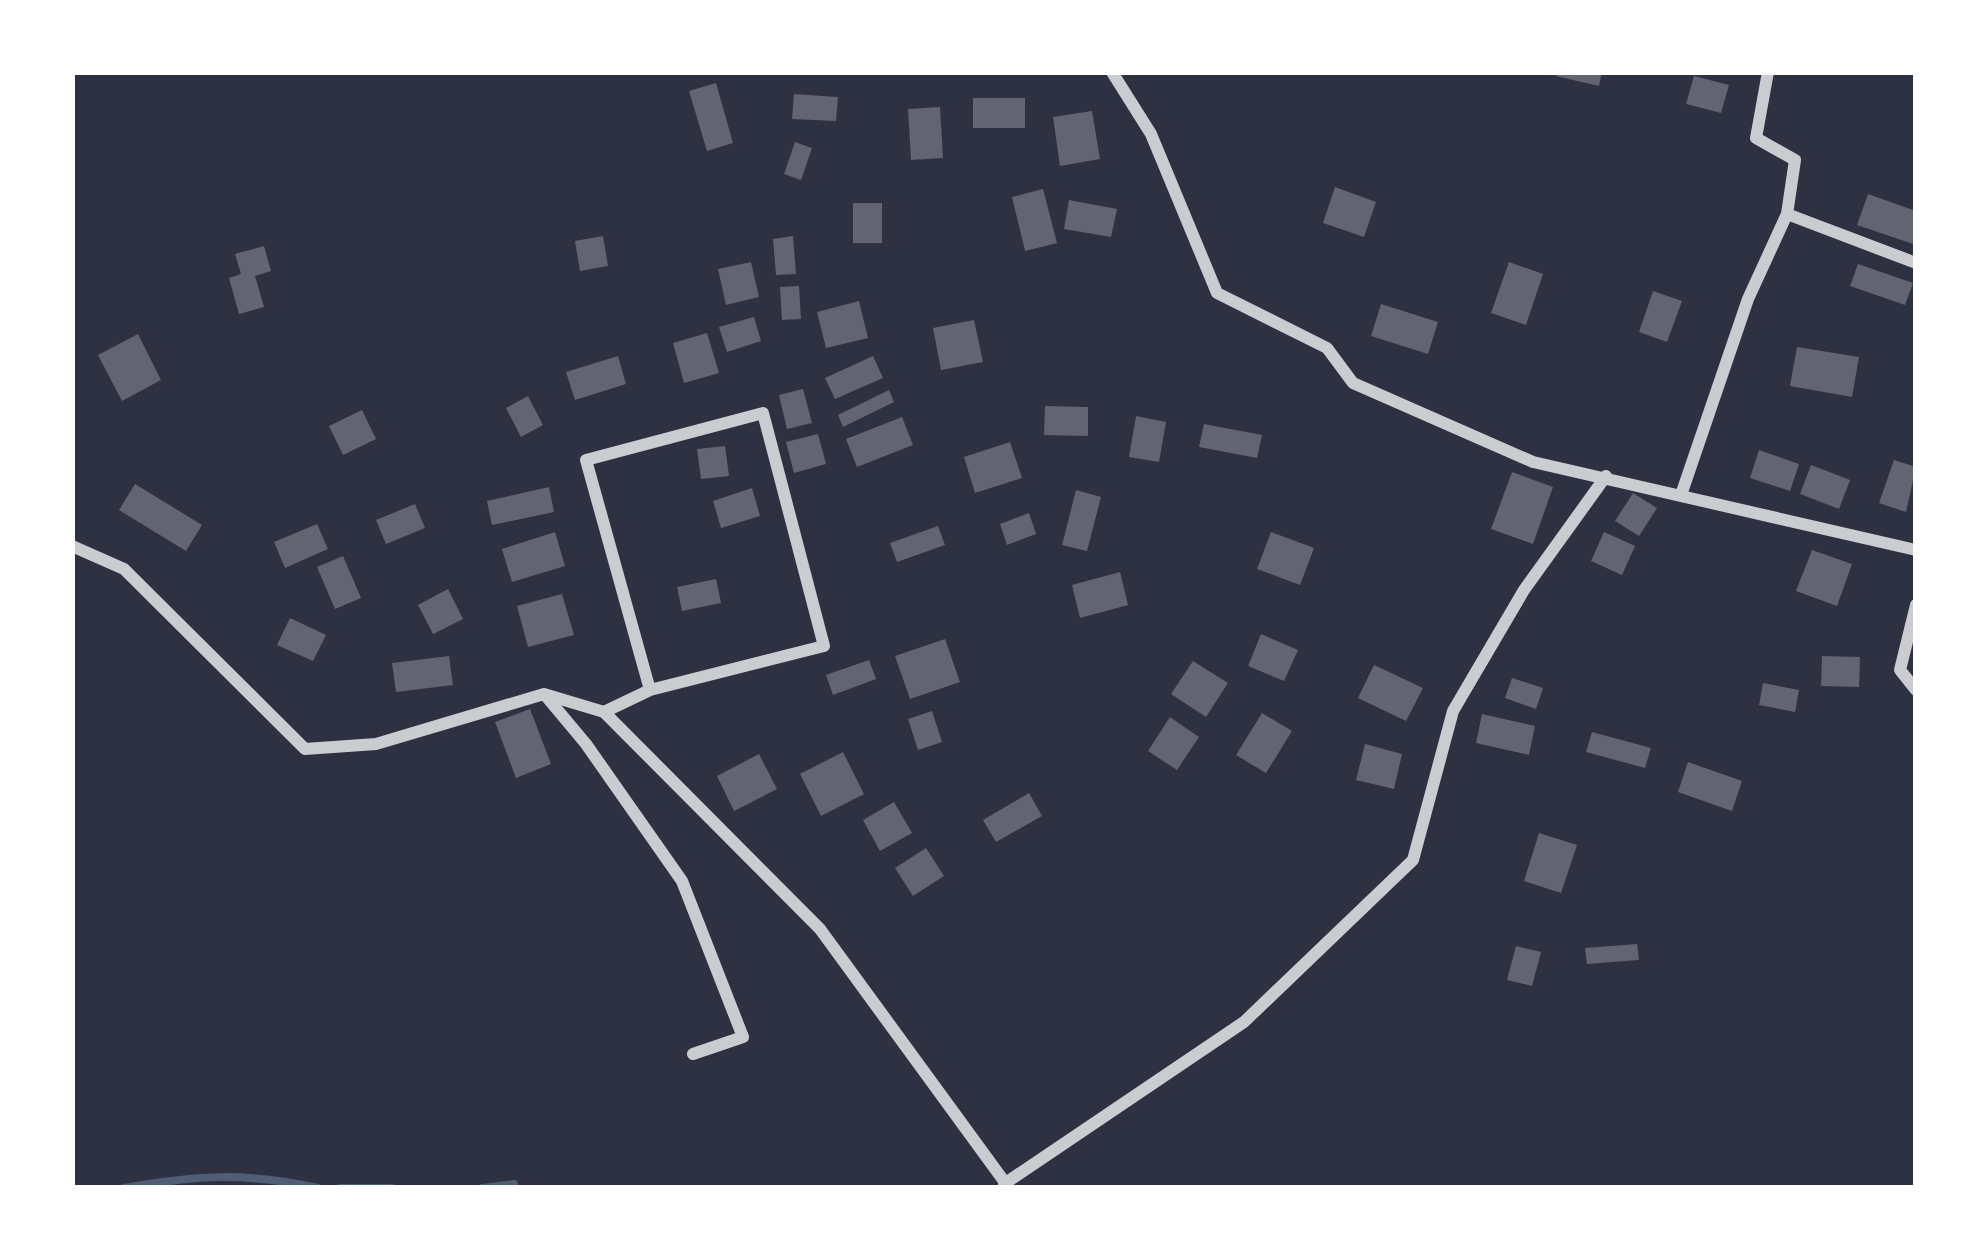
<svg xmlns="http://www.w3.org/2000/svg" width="1988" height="1260" font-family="'Space Grotesk',sans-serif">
	<rect width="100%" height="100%" fill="#2d3142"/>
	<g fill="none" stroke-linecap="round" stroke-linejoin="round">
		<g stroke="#4f5d75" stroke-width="8">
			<path d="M124,1188C197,1175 245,1172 318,1188"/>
			<path d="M340,1188H392"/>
			<path d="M482,1188L514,1184L515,1188"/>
		</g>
	</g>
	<g fill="#626471">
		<path d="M1556,72H1602L1599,86L1556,76Z"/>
		<path d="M1694,76L1729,85L1721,113L1686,104Z"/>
		<path d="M716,83L733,143L707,151L689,91Z"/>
		<path d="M794,94L838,97L836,121L792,119Z"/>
		<rect x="973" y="98" width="52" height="30"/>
		<path d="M940,107L943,158L911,160L908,109Z"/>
		<path d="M1092,111L1100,159L1060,166L1053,117Z"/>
		<path d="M795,142L812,148L801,180L784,174Z"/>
		<path d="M1335,187L1376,202L1364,237L1323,223Z"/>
		<path d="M1043,189L1057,243L1025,251L1012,197Z"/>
		<path d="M1868,194L1916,211V245L1857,225Z"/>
		<path d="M1069,200L1117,209L1111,237L1064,229Z"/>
		<rect x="853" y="203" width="29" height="40"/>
		<path d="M603,236L608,266L580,271L575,241Z"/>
		<path d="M793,236L796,274L776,275L773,239Z"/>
		<path d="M264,246L271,271L255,276L264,307L239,314L229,278L241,274L235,254Z"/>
		<path d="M751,262L759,297L726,305L718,269Z"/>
		<path d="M1509,262L1543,274L1526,325L1491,313Z"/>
		<path d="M1858,264L1913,283L1905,305L1850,286Z"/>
		<path d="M799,286L801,319L782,320L780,287Z"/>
		<path d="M1653,291L1682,301L1667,342L1639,332Z"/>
		<path d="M859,301L868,338L826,348L817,312Z"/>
		<path d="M1381,304L1438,322L1428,354L1371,336Z"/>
		<path d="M754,317L761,341L727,352L719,327Z"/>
		<path d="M974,320L983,362L941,370L933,328Z"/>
		<path d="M707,333L719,373L684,383L673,343Z"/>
		<path d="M138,334L161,380L122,401L98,355Z"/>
		<path d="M1797,347L1859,357L1852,397L1790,386Z"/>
		<path d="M618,356L626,384L575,400L566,372Z"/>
		<path d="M873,356L883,378L835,399L825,378Z"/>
		<path d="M803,389L812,423L787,429L779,395Z"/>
		<path d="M889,390L894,402L843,427L838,415Z"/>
		<path d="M528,396L543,425L521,437L506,408Z"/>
		<path d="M1045,406L1088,407V436L1044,435Z"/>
		<path d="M362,410L376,439L343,455L329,426Z"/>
		<path d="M1136,416L1166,422L1159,462L1129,457Z"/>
		<path d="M902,417L913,445L857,467L846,439Z"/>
		<path d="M1204,424L1262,435L1257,458L1199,447Z"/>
		<path d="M818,434L826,464L794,473L786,442Z"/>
		<path d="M1010,442L1022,478L975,493L964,457Z"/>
		<path d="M725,446L729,476L701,479L697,449Z"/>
		<path d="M1759,450L1799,464L1790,491L1750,478Z"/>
		<path d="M1894,460L1916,467L1906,512L1879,503Z"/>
		<path d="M1811,465L1850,480L1839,509L1800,494Z"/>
		<path d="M1512,472L1553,487L1533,544L1491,529Z"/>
		<path d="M135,484L202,525L186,551L119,510Z"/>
		<path d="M549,487L554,512L492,525L487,501Z"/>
		<path d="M752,488L760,516L721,528L713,501Z"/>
		<path d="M1076,490L1101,497L1087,551L1062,545Z"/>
		<path d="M1633,493L1657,508L1639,536L1615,521Z"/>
		<path d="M415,504L425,528L386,544L376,520Z"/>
		<path d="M1029,513L1036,534L1007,545L1000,524Z"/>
		<path d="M317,524L328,549L285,568L274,542Z"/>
		<path d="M938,526L945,545L897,562L890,543Z"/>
		<path d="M555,532L565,566L512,582L502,549Z"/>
		<path d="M1271,532L1314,548L1300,585L1257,569Z"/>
		<path d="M1604,532L1635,546L1622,575L1591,561Z"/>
		<path d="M1812,550L1852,564L1837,606L1796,591Z"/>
		<path d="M343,556L361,598L335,609L317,567Z"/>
		<path d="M1120,572L1128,605L1080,618L1072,585Z"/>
		<path d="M716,579L721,603L682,611L677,587Z"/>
		<path d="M448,589L463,619L433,634L418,605Z"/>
		<path d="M562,594L574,635L528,647L517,606Z"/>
		<path d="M290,618L326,635L313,661L277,645Z"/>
		<path d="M1261,634L1298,650L1284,681L1248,666Z"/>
		<path d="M945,639L960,682L910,699L895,656Z"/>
		<path d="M449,656L453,685L396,692L392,663Z"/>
		<path d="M1822,656L1860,657L1859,687L1821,686Z"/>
		<path d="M869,660L876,679L833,695L826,675Z"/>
		<path d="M1193,661L1228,683L1206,717L1171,694Z"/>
		<path d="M1374,665L1423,688L1406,721L1358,698Z"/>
		<path d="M1512,678L1543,688L1536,709L1505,698Z"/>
		<path d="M1763,683L1799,690L1795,712L1759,705Z"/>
		<path d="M530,709L551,764L516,778L495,722Z"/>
		<path d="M932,711L942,742L918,750L908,719Z"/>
		<path d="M1262,713L1292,731L1266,773L1236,755Z"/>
		<path d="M1482,714L1535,726L1529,755L1476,743Z"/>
		<path d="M1170,717L1199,737L1177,770L1148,751Z"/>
		<path d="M1592,732L1651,748L1645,768L1586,752Z"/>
		<path d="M1365,744L1402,754L1394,789L1356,780Z"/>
		<path d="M843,752L864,794L821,816L800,774Z"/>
		<path d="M759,754L777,789L734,811L717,776Z"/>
		<path d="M1688,762L1742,781L1732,811L1678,792Z"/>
		<path d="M1029,793L1042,816L996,842L983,820Z"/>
		<path d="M894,802L912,833L880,851L863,820Z"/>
		<path d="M1539,833L1577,845L1561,893L1524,881Z"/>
		<path d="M926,848L944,876L913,896L895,868Z"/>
		<path d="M1637,944L1639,960L1587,964L1585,948Z"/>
		<path d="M1516,946L1541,952L1532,986L1507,980Z"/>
	</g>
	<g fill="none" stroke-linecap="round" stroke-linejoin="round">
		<g stroke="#caccd0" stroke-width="12">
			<path d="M1112,72L1151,134L1217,293L1327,348L1353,383L1533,462L1916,550"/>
			<path d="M1787,214L1916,263"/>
			<path d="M1681,495L1748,299L1787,214L1795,160L1756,138L1768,72"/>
			<path d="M72,546L124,569L305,749L376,744L544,694L604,712L820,929L1009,1188"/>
			<path d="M1916,605L1900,670L1916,690"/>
			<path d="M545,695L586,744L682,881L743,1037L693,1054"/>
			<path d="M604,712L650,690L586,460L763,413L824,646L650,690"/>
			<path d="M1004,1184L1244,1022L1413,860L1453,711L1524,590L1606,476"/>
		</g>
	</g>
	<rect width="1988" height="1260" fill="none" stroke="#ffffff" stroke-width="150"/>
</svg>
